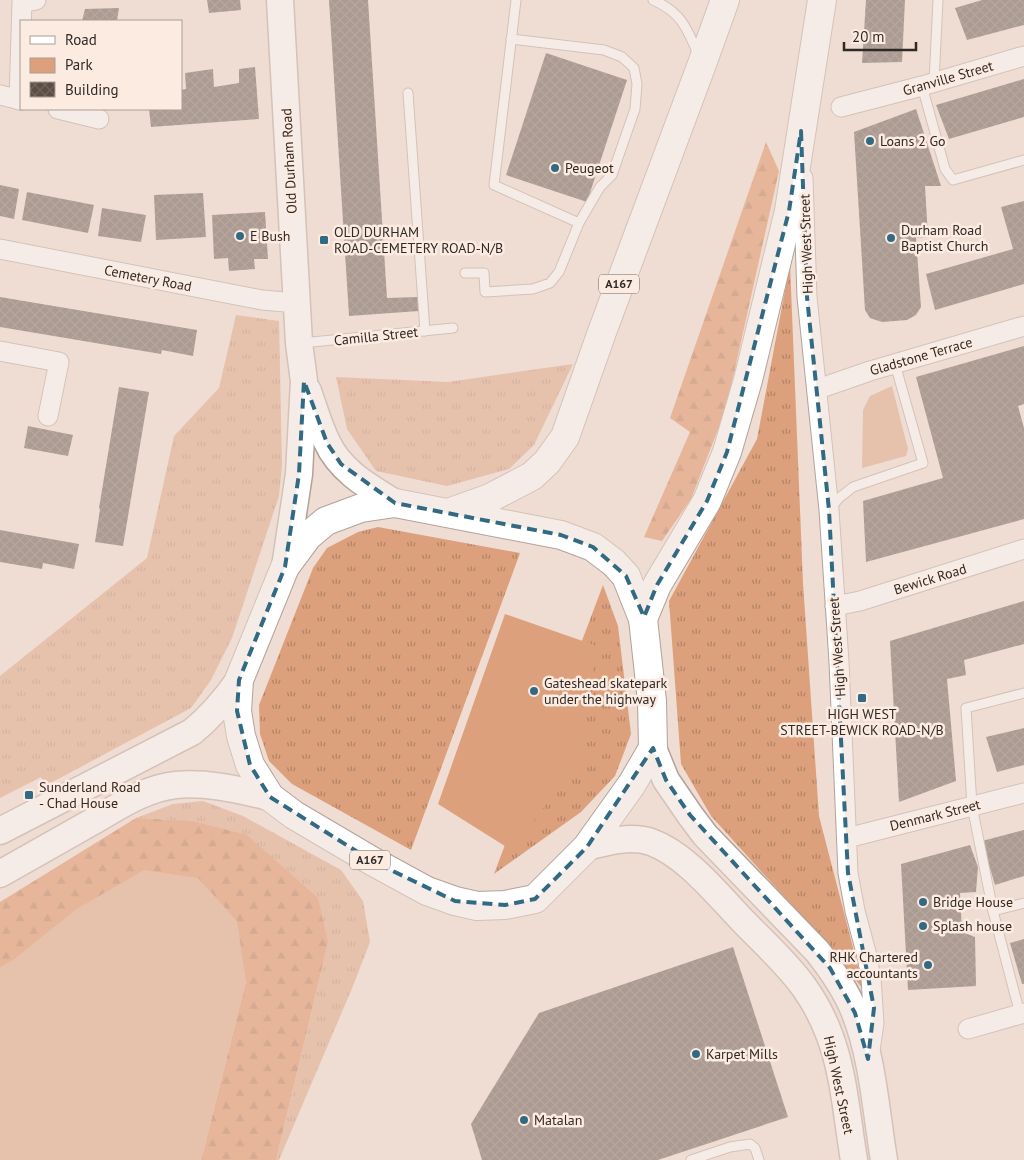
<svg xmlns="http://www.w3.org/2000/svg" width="1024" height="1160" font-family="'PT Sans',sans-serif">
	<defs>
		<pattern id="grass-tufts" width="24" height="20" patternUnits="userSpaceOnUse" patternTransform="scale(1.25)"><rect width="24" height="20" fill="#dca07d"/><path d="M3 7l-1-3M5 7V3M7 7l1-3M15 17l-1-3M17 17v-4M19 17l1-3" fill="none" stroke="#b38366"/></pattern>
		<pattern id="forest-firs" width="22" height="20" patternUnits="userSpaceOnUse" patternTransform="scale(1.25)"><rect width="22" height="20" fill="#dd8652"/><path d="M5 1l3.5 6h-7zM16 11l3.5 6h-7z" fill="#b46e44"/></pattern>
		<pattern id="building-cross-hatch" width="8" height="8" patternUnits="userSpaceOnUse" patternTransform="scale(1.25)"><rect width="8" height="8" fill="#5c4d45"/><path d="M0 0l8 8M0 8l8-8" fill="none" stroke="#70645d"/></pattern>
	</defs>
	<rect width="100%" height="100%" fill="#efddd4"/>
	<g fill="url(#grass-tufts)">
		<path d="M790,264L803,583L819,816L864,990L789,902L711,816L681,764L669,601L757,439Z"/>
		<path d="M236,315L279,321L282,465L279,496L232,638L211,680L191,708L45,786L41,777L0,798V676L147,558L174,436L219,388Z"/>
		<path d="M573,364L534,445L509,469L447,486L376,471L347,429L336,377L448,382Z"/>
		<path d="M378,527L520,553L411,850L292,784L269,761L260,734L259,705L313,568L327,548L358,532Z"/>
		<path d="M603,585L618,626L631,734L615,776L581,812L494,874Z"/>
		<path d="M203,801L243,816L341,870L363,901L370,942L353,986L279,1160H276L328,943L192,821L136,818L173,804Z"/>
	</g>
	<g fill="url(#forest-firs)">
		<path d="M766,142L779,171L726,409L691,499L662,541L644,537L690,432L670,418Z"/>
		<path d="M136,818L192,821L247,835L318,898L328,943L276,1160H201L246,981L12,961L0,968V902Z"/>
	</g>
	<g fill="#dca07d">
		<path d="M892,386L908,449L906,456L862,468L863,410L870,396Z"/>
		<path d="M505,614L597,646L580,761L511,850L438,804Z"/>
		<path d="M144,870L198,878L237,921L246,981L201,1160H0V968L12,961L75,910Z"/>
	</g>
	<g fill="url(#building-cross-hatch)">
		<path d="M207,0H240L241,10L209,13Z"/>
		<path d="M329,0H368L387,298L418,297L419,311L349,316Z"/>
		<path d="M866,0H905L902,62L862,63Z"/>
		<path d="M982,0H1024V25L967,40L955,8Z"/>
		<path d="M119,8L117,21H82L85,9Z"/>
		<path d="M546,53L627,80L587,202L506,175Z"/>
		<path d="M255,67L259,119L151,127L149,109H181V90L186,89L185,73L213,69L214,87L239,83V69Z"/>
		<path d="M1024,79V117L949,139L936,105Z"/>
		<path d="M916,109L941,186H925L928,237L916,238L921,307L916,315L907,320L882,322L870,318L865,310L854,132Z"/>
		<path d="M0,185L19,189L14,219L0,216Z"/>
		<path d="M27,192L94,205L88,233L22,220Z"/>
		<path d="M203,193L206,237L156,240L154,195Z"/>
		<path d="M1024,201V284L935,310L926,274L1013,249L1001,207Z"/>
		<path d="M102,208L146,215L141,242L98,236Z"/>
		<path d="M265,212L268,259H254L255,269L229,271L228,258L214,259L212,215Z"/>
		<path d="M0,297L197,330L193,356L162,350L161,354L0,327Z"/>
		<path d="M1024,346V404L1018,406L1024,428V519L866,562L863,501L943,478L916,377Z"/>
		<path d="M119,387L149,392L123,546L95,542L100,509L99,508Z"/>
		<path d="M28,426L73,435L68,456L24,448Z"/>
		<path d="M0,530L79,544L74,569L43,563L42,569L0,562Z"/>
		<path d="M1024,601V644L964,660L966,675L947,679L956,781L899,802L890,641Z"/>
		<path d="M1024,728V765L997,772L986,737Z"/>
		<path d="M1024,830V876L995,885L982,841Z"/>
		<path d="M970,845L978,867L976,892L960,893L962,932L975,937L976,986L908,990L901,864Z"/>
		<path d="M1024,939V984H1022L1010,943Z"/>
		<path d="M733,947L788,1117L658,1160H482L471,1124L539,1013Z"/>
	</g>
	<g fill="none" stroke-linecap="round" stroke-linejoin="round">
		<g stroke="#b3a299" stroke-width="11">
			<g id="lane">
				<path d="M516,0L494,185L579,223"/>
				<path d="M653,0C681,12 687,28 698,54"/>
				<path d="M934,82L938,0"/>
				<path d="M922,86L945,169L953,180L1024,160"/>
				<path d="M408,93L425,331"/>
				<path d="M465,273H484L485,292L533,289L550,283L559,272L579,223L600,187L612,175L635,109L637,84L634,68L622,57L604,50L511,39"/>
				<path d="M302,343L453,328"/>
				<path d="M831,508L839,498L853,487L923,463L895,364"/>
				<path d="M993,911L972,806L966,708L1024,693"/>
				<path d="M1020,1014L993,911L1024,903"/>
				<path d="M691,1160L730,1147L750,1144L755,1148L759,1160"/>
			</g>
		</g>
		<g stroke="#b3a299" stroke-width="21">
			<g id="street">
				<path d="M0,95L21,100"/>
				<path d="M19,100L22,2L36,0"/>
				<path d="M841,107L922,86L1024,56"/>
				<path d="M58,109L99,119"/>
				<path d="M803,178L807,297L829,510L839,662L848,873L855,911L867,956L871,978L874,1023L870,1050"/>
				<path d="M0,249L262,300L297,303"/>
				<path d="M0,351L59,362L48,416"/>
				<path d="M818,389L870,371L1024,326"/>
				<path d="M835,606L860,601L1024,549"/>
				<path d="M847,838L1024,793"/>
				<path d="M968,1029L1024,1013"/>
			</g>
		</g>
		<g stroke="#b3a299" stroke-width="29">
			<g id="secondary">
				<path d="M280,0L299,343L304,381L299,474L285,567"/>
				<path d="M308,391C314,408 319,426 327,442C340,471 369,487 395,503"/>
				<path d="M653,748L666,780L690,815L705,835L817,951C832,970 846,990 855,1013C873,1059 876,1112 884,1160"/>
				<path d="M0,831L192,732C212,716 225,700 239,680"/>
				<path d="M587,847C606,842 631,835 651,842C685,854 717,894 742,920C763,942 786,962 804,987C814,1001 823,1018 829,1034C844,1072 847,1119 854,1160"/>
				<path d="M0,874C30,857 60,840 90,823C116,808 145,788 176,785C208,782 239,790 270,797"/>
			</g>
		</g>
		<g stroke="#b3a299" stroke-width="30">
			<g id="primary">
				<path d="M395,503L561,535L593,547L614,563L626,576L643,619L652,701L653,748L632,784L587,847L535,899L505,905L477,906L455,901L427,891L372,861L294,815L270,797L250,765L241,736L237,711L239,680L285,567L308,536L326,521L361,508Z"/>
				<path d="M451,512L490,498L532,476L547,462L565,437L602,332L702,64L725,0"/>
				<path d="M643,619L657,585L707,501L727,452L748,380L789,211L822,0"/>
			</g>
		</g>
		<use href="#lane" stroke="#fff" stroke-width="9"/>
		<use href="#street" stroke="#fff" stroke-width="19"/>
		<use href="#secondary" stroke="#fff" stroke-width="26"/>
		<use href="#primary" stroke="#fff" stroke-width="28"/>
	</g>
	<path d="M0 0H1024V1160H0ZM801,131L807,297L829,510L848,873L874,1008L868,1059L855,1013L830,968L690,815L666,780L653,748L587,847L535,899L505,905L455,901L372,861L270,797L250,765L237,711L239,680L285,567L299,474L304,381L327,443L341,464L395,503L561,535L593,547L626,576L644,617L657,585L707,501L727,452L789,211Z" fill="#efddd4" fill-opacity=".55" fill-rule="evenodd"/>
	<path fill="none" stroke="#326a84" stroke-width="4" stroke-dasharray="10 6" stroke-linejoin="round" d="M801,131L807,297L829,510L848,873L874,1008L868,1059L855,1013L830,968L690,815L666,780L653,748L587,847L535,899L505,905L455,901L372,861L270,797L250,765L237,711L239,680L285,567L299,474L304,381L327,443L341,464L395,503L561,535L593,547L626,576L644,617L657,585L707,501L727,452L789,211Z"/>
	<g fill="#326a84" stroke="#fcebe1" stroke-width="2">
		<circle cx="870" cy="141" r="5"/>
		<circle cx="555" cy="168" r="5"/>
		<circle cx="240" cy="236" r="5"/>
		<circle cx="891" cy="238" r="5"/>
		<rect x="319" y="235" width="10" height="10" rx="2.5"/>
		<circle cx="534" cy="691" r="5"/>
		<rect x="857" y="693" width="10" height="10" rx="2.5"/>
		<rect x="24" y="790" width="10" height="10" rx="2.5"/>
		<circle cx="923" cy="902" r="5"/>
		<circle cx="923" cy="926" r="5"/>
		<circle cx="928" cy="965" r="5"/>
		<circle cx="696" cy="1054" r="5"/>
		<circle cx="524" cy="1120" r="5"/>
	</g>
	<g text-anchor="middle" stroke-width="5" stroke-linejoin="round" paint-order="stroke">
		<g fill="#fcebe1" stroke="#6d645e" stroke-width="1">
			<rect x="599" y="274.5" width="40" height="19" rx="4"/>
			<rect x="350" y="850.5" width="40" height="19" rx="4"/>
		</g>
		<g font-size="12" font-weight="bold" fill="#302a26">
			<text x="619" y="288">A167</text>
			<text x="370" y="864">A167</text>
		</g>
		<g font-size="14" fill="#302a26" stroke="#fcebe1">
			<text transform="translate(948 78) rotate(-16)" y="5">Granville Street</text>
			<text transform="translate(289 161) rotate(-93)" y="5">Old Durham Road</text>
			<text transform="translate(806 244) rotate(-92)" y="5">High West Street</text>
			<text transform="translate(148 278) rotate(11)" y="5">Cemetery Road</text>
			<text transform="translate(376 336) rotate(-6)" y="5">Camilla Street</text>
			<text transform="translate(921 356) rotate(-16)" y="5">Gladstone Terrace</text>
			<text transform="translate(930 579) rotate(-17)" y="5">Bewick Road</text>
			<text transform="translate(837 647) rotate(-94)" y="5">High West Street</text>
			<text transform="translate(935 815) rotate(-14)" y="5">Denmark Street</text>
			<text transform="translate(839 1085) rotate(78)" y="5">High West Street</text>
		</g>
		<g font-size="14" fill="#302a26" stroke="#fcebe1" text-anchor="start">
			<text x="880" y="146">Loans 2 Go</text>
			<text x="565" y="173">Peugeot</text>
			<text x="901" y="235">Durham Road<tspan x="901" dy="16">Baptist Church</tspan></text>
			<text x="334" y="237">OLD DURHAM<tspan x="334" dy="16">ROAD-CEMETERY ROAD-N/B</tspan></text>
			<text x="250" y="241">E Bush</text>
			<text x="544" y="688">Gateshead skatepark<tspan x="544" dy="16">under the highway</tspan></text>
			<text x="862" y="719" text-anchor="middle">HIGH WEST<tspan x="862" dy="16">STREET-BEWICK ROAD-N/B</tspan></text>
			<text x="39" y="792">Sunderland Road<tspan x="39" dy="16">- Chad House</tspan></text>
			<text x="933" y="907">Bridge House</text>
			<text x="933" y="931">Splash house</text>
			<text x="918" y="962" text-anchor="end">RHK Chartered<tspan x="918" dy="16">accountants</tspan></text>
			<text x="706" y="1059">Karpet Mills</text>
			<text x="534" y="1125">Matalan</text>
		</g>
	</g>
	<rect x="20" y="20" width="162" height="90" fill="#fcebe1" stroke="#aa9e96"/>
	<rect x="30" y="36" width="25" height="8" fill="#ffffff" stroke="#aa9e96"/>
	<text x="65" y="45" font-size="15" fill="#302a26">Road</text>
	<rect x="30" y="58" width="25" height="15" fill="#dca07d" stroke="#aa9e96"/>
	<text x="65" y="70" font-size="15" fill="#302a26">Park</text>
	<rect x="30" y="82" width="25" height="15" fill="url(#building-cross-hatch)" stroke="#aa9e96"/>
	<text x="65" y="95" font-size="15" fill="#302a26">Building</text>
	<path d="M844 42v8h72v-8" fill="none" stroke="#302a26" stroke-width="2.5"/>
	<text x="852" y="42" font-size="15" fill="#302a26" stroke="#fcebe1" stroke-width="4" paint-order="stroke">20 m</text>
</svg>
